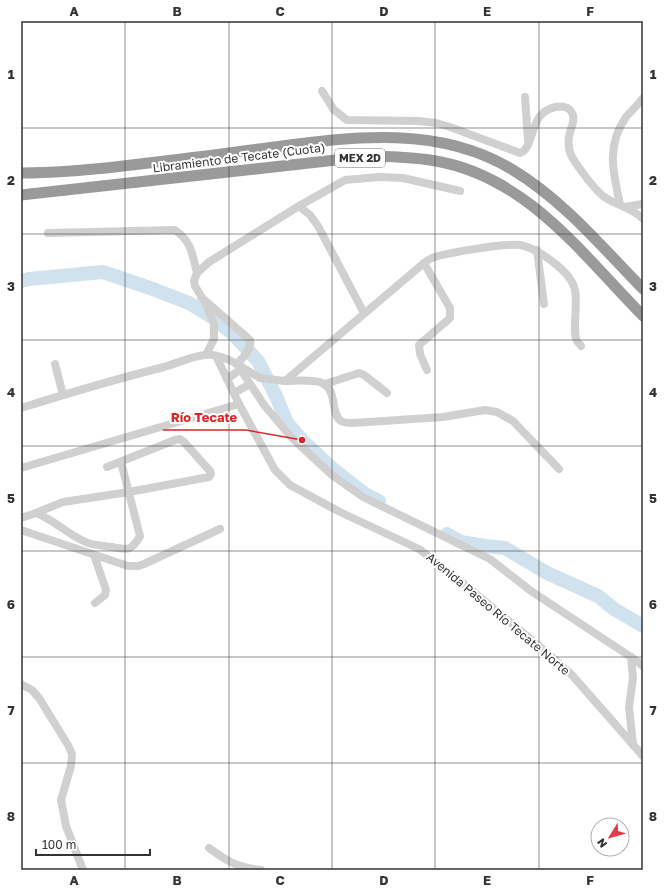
<svg xmlns="http://www.w3.org/2000/svg" width="664" height="891" font-family="'Golos Text',sans-serif">
	<rect width="100%" height="100%" fill="#fff"/>
	<g fill="none" stroke-linecap="round" stroke-linejoin="round">
		<path stroke="#cfe2ee" stroke-width="2.5" d="M21,280V281"/>
		<g stroke="#cfe2ee" stroke-width="14">
			<path d="M21,281L29,279L103,272L150,288L189,303L212,317L233,334L258,361L276,396L287,423L302,440L333,469L365,494L379,501"/>
			<path d="M447,534L461,542L485,546L505,548L547,573L598,596L614,609L643,626"/>
		</g>
		<g stroke="#d0d0d0" stroke-width="8">
			<path d="M322,91L334,110L347,120L419,121L436,123L450,127L520,153C532,149 531,125 541,115C547,108 564,102 571,111C577,120 570,128 569,137C568,143 569,150 571,155C576,165 597,193 606,198C618,206 633,208 643,219"/>
			<path d="M525,97L528,140"/>
			<path d="M620,204C613,172 606,146 626,117C631,111 638,105 643,98"/>
			<path d="M299,206L310,215L318,226L364,313"/>
			<path d="M625,207L643,204"/>
			<path d="M48,233L175,230C192,242 192,254 197,273"/>
			<path d="M537,250L544,304"/>
			<path d="M424,263L450,308V318L419,345L420,354L427,370"/>
			<path d="M201,297L250,340C252,349 243,358 237,364L260,378L285,381L424,263C427,261 429,259 432,258C444,253 507,243 520,245C537,248 571,271 575,290C578,302 572,333 577,341C578,343 580,344 581,346"/>
			<path d="M206,355L214,339V324L206,304L195,286L194,281L197,273L209,262L299,206L345,180L379,177L403,178L460,191"/>
			<path d="M216,356L239,404L275,470L290,485L340,512L419,549L453,575L544,650L571,674L643,756"/>
			<path d="M55,364L63,395"/>
			<path d="M227,379L241,369"/>
			<path d="M285,381C295,381 314,379 322,383C338,390 330,414 341,421C344,423 349,423 353,423L443,417L485,410L497,412L513,421L559,469"/>
			<path d="M325,384L359,373L364,375L387,393"/>
			<path d="M234,393L250,384"/>
			<path d="M21,408C69,393 116,379 164,367C178,363 192,356 205,355C216,354 228,359 237,364L264,405L291,437L332,475L363,497L490,559L531,591L631,657L643,666"/>
			<path d="M21,468L239,404"/>
			<path d="M36,513L63,502L129,492L209,477L211,474L210,471L184,442L180,439L175,440L107,467"/>
			<path d="M21,518L36,513C55,520 69,536 88,543C95,545 104,546 112,547C128,550 132,551 140,536L121,462"/>
			<path d="M21,530L128,566H138L144,564L220,529"/>
			<path d="M94,555L106,590L105,595L95,603"/>
			<path d="M631,657L633,678L629,707L633,745"/>
			<path d="M21,684L32,690L39,698L68,745L72,754L71,766L61,800L66,826L83,870"/>
			<path d="M209,848C228,862 237,867 261,870"/>
		</g>
		<g stroke="#9a9a9a" stroke-width="11">
			<path d="M21,173C55,173 89,170 123,166C166,161 208,156 251,150C339,139 433,121 513,170C564,201 602,247 643,289"/>
			<path d="M21,195L372,156C394,157 415,157 436,161C527,177 582,254 643,316"/>
		</g>
	</g>
	<path fill="none" stroke="#333" stroke-width="1" stroke-opacity="0.55" d="M125,21V870M229,21V870M332,21V870M435,21V870M539,21V870M21,128H643M21,234H643M21,340H643M21,446H643M21,551H643M21,657H643M21,763H643"/>
	<g text-anchor="middle" stroke-width="4" stroke-linejoin="round" paint-order="stroke">
		<rect fill="#fff" stroke="#707070" stroke-width="1" x="335" y="149" width="50" height="18" rx="3"/>
		<g font-size="11" font-weight="bold" fill="#333">
			<text x="360" y="162">MEX 2D</text>
		</g>
		<g font-size="12" fill="#333" stroke="#fff">
			<text transform="translate(239 158) rotate(-7)" y="4">Libramiento de Tecate (Cuota)</text>
			<text transform="translate(498 614) rotate(40)" y="4">Avenida Paseo Río Tecate Norte</text>
		</g>
	</g>
	<path fill="none" stroke="#d62828" stroke-width="1.5" d="M302 440L246 430H163"/>
	<circle fill="#d62828" stroke="#fff" stroke-width="1.5" cx="302" cy="440" r="4"/>
	<g font-size="13" text-anchor="middle" font-weight="bold" fill="#d62828" stroke="#fff" stroke-width="4" stroke-linejoin="round" paint-order="stroke">
		<text x="204" y="422">Río Tecate</text>
	</g>
	<rect width="664" height="891" fill="none" stroke="#ffffff" stroke-width="44"/>
	<g transform="translate(610 837) rotate(233)"><circle r="19" fill="#ffffff" stroke="#adadad"/>
	<path d="M0-3L7 15L0 10L-7 15Z" fill="#e63946"/>
	<text y="-6" font-size="11" font-weight="bold" text-anchor="middle" fill="#333333">N</text>
	</g>
	<path d="M36 849v6h114v-6" fill="none" stroke="#333333" stroke-width="2"/>
	<text x="42" y="849" font-size="12" fill="#333333" stroke="#ffffff" stroke-width="3" paint-order="stroke">100 m</text>
	<rect x="22" y="22" width="620" height="847" fill="none" stroke="#333" stroke-width="1.5"/>
	<g font-size="13" text-anchor="middle" font-weight="bold" fill="#333">
		<text x="74" y="16">A</text>
		<text x="177" y="16">B</text>
		<text x="280" y="16">C</text>
		<text x="384" y="16">D</text>
		<text x="487" y="16">E</text>
		<text x="590" y="16">F</text>
		<text x="11" y="79">1</text>
		<text x="653" y="79">1</text>
		<text x="11" y="185">2</text>
		<text x="653" y="185">2</text>
		<text x="11" y="291">3</text>
		<text x="653" y="291">3</text>
		<text x="11" y="397">4</text>
		<text x="653" y="397">4</text>
		<text x="11" y="503">5</text>
		<text x="653" y="503">5</text>
		<text x="11" y="609">6</text>
		<text x="653" y="609">6</text>
		<text x="11" y="715">7</text>
		<text x="653" y="715">7</text>
		<text x="11" y="821">8</text>
		<text x="653" y="821">8</text>
		<text x="74" y="885">A</text>
		<text x="177" y="885">B</text>
		<text x="280" y="885">C</text>
		<text x="384" y="885">D</text>
		<text x="487" y="885">E</text>
		<text x="590" y="885">F</text>
	</g>
</svg>
